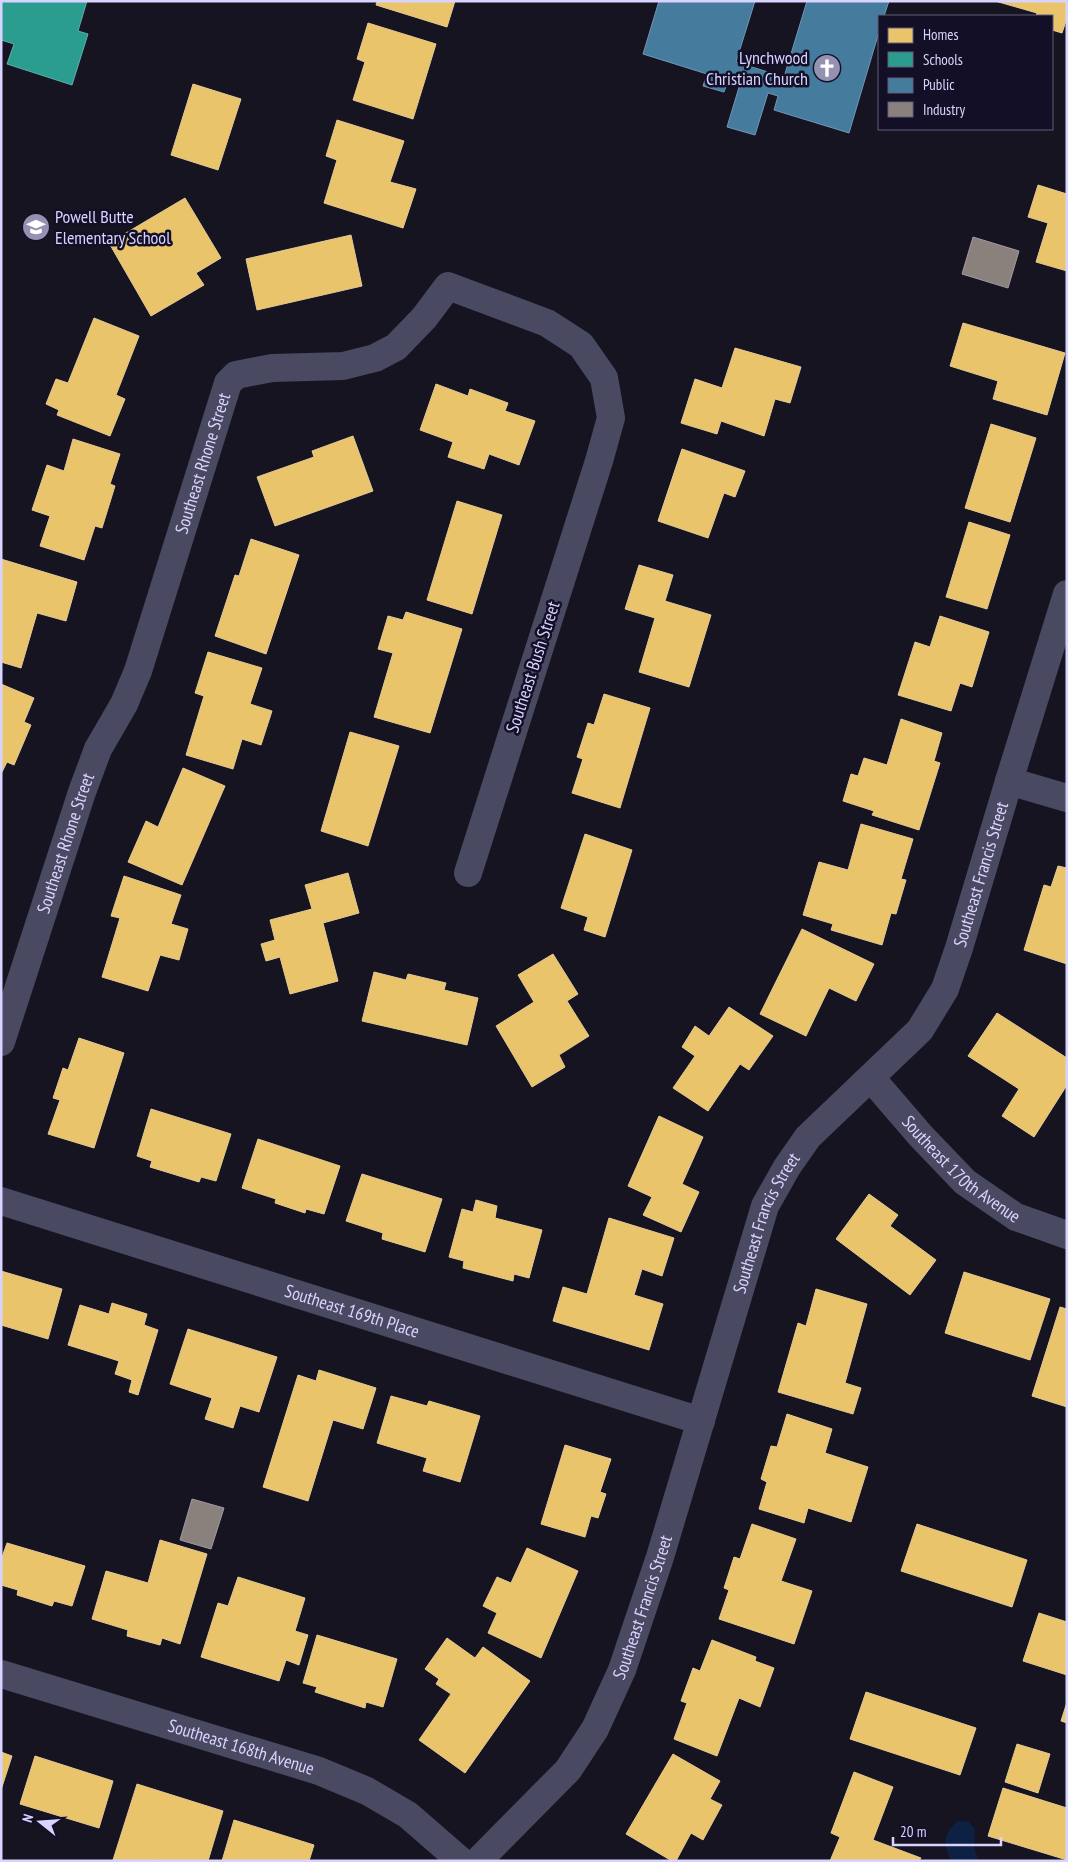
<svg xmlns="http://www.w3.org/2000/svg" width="1068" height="1862" font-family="'PT Sans Narrow',sans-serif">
	<rect width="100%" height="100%" fill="#161421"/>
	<path fill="#0d2144" d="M959,1821L969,1822L975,1829L974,1847L979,1861H951C943,1846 943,1830 959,1821Z"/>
	<g fill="#e9c46a" stroke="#e4c997">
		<path d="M377,1H455L447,27L376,5Z"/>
		<path d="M995,1H1067V18L1062,33L1052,30V16H1036L1037,13Z"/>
		<path d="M368,23L436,44L413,119L353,100L365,62L357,59Z"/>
		<path d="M193,84L241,99L218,170L171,155Z"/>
		<path d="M337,120L404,141L390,182L416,189L403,228L324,203L337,160L326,156Z"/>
		<path d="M1038,185L1067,194V271L1036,262L1048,223L1028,217Z"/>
		<path d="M185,198L221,258L196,273L204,285L151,316L109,243Z"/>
		<path d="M351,235L362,286L257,310L246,259Z"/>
		<path d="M94,318L139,336L116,395L125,399L110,436L57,415L59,410L46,404L56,379L68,383Z"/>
		<path d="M963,323L1065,353L1047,415L993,399L998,381L950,366Z"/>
		<path d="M735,348L801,367L790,403L775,399L764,436L721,421L717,434L681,423L695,379L722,388Z"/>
		<path d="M436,384L468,396L470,389L508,403L505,411L535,421L519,465L489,454L484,469L448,457L453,442L420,430Z"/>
		<path d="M991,424L1036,438L1010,522L965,508Z"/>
		<path d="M353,436L373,491L275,526L257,477L314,457L312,451Z"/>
		<path d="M73,439L120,454L110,484L115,486L102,528L95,526L84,560L40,546L50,516L32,510L47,465L64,471Z"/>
		<path d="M682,449L745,471L735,497L724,493L708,538L658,521Z"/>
		<path d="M457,501L502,515L472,614L427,600Z"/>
		<path d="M969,522L1010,535L987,609L946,597Z"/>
		<path d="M251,539L299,555L266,654L215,636L235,575L239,576Z"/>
		<path d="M1,559L77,582L66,621L37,613L21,668L1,662Z"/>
		<path d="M639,565L673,575L665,601L711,615L689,687L639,672L655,618L625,609Z"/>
		<path d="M406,612L462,629L430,733L374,717L393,653L378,649L388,616L403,620Z"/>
		<path d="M940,616L989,632L972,687L960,683L951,711L898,695L915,642L930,647Z"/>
		<path d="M208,652L262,668L250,704L272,711L261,745L242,739L233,769L186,755L204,696L195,693Z"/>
		<path d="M1,684L34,698L24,722L31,725L14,765L7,762L1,774Z"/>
		<path d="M604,694L650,708L620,808L572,793L583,759L577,757L588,723L594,725Z"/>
		<path d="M901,719L942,733L934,761L940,763L919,830L872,815L874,811L843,801L851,774L858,776L864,758L887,765Z"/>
		<path d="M350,732L399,746L368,846L321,831Z"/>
		<path d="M183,768L225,786L182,885L128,862L146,821L158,827Z"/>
		<path d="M861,824L913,839L901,879L906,880L896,914L891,913L882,945L831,930L833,924L803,915L819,862L848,870Z"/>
		<path d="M585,834L632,850L605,937L584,930L588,917L561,908Z"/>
		<path d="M1058,866L1067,868V964L1024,950L1044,885L1051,887Z"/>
		<path d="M348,873L359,913L323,923L338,981L290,994L280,957L266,961L261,944L275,940L270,920L312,909L305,885Z"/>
		<path d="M124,876L181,895L171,924L188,929L179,960L160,955L148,991L102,977L120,918L111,916Z"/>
		<path d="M802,929L874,964L856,1001L829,988L806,1036L760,1014Z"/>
		<path d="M553,954L578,994L567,1001L589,1036L559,1055L565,1067L532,1087L496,1026L534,1002L518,975Z"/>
		<path d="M374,972L406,980L408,974L446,983L444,990L478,998L467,1045L362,1021Z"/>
		<path d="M729,1007L773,1036L749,1070L740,1064L708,1111L673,1088L695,1056L682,1047L695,1026L709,1036Z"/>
		<path d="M997,1013L1067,1058V1085L1034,1137L1002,1116L1019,1089L968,1056Z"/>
		<path d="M79,1038L124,1053L94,1148L48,1134L60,1100L53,1098L63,1068L68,1070Z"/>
		<path d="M151,1109L231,1134L216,1181L201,1177L199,1182L150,1167L152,1161L137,1156Z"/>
		<path d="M659,1116L703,1137L682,1184L699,1192L681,1232L643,1215L652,1197L628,1186Z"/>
		<path d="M258,1139L340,1166L324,1214L306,1209L305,1213L275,1203L276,1199L242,1188Z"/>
		<path d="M362,1174L442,1199L425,1252L382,1239L383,1233L346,1221Z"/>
		<path d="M869,1194L898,1215L890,1226L936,1260L910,1295L836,1239Z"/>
		<path d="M476,1200L497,1206L495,1218L542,1230L529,1278L514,1274L513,1281L463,1268L464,1261L449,1257L462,1209L473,1212Z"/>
		<path d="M609,1218L674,1238L662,1276L642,1269L634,1295L663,1304L649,1350L553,1321L563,1287L587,1294Z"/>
		<path d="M1,1271L62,1289L48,1339L1,1325Z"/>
		<path d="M964,1272L1050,1299L1030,1360L945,1333Z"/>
		<path d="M816,1289L867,1304L845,1383L861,1388L853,1414L778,1392L798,1323L806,1326Z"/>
		<path d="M112,1303L147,1314L144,1325L158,1330L138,1395L129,1392L132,1380L115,1374L119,1361L68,1345L80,1305L109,1314Z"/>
		<path d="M1060,1307L1067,1309V1407L1032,1396Z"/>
		<path d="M188,1329L277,1357L259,1412L240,1406L233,1428L205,1419L212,1398L170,1384Z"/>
		<path d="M319,1370L376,1388L363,1429L333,1420L308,1501L263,1487L298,1375L316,1381Z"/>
		<path d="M391,1396L427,1406L429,1401L480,1416L460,1482L423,1471L427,1458L377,1443Z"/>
		<path d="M787,1414L832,1429L825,1453L868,1467L851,1522L808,1508L804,1523L759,1509L767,1482L761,1479L771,1446L777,1447Z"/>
		<path d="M565,1445L611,1459L600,1492L606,1494L598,1518L591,1516L585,1537L541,1524Z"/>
		<path d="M752,1524L796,1539L781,1581L812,1591L794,1644L719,1619L729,1590L724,1588L734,1557L740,1559Z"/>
		<path d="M917,1524L1027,1560L1012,1607L901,1571Z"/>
		<path d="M160,1540L207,1554L180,1644L162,1638L160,1645L127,1636L128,1630L92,1619L106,1571L148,1583Z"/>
		<path d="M7,1543L85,1566L72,1606L54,1601L52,1606L17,1595L18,1590L1,1585V1560Z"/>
		<path d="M527,1548L578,1571L541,1658L488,1633L497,1613L483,1606L497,1577L511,1583Z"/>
		<path d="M238,1577L305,1598L295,1631L308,1635L299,1665L286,1660L279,1681L201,1657L218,1603L228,1606Z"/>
		<path d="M1039,1613L1067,1622V1675L1023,1661Z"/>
		<path d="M317,1635L397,1659L383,1707L366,1702L365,1708L315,1692L317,1687L303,1683Z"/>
		<path d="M447,1638L475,1658L483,1647L530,1681L465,1773L419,1740L451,1694L436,1684L439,1679L425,1669Z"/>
		<path d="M712,1640L756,1657L755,1661L774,1668L760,1707L739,1698L717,1756L674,1739L687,1703L681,1701L693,1668L700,1671Z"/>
		<path d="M866,1692L976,1728L960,1775L850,1739Z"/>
		<path d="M1067,1702V1723L1061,1721Z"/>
		<path d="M1017,1744L1050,1754L1038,1793L1005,1782Z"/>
		<path d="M1,1752L12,1756L1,1790Z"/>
		<path d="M673,1754L720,1781L710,1799L722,1805L703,1840L691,1833L676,1861H672L626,1834Z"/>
		<path d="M35,1756L113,1781L99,1828L20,1804Z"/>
		<path d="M854,1772L893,1787L873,1840L921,1858L919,1861H830L840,1837L831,1833Z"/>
		<path d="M137,1784L223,1811L208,1861L113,1860Z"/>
		<path d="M1003,1788L1067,1808V1860L988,1836Z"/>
		<path d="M234,1820L314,1845L309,1861H222Z"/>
	</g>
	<path fill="#2a9d8f" stroke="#5eaeb1" d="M1,1H87L78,31L88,34L72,85L7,64L14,44L1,40Z"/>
	<path fill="#457b9d" stroke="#7196ba" d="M659,1H755L736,62L784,77L807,1H889L884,16H879V32L849,133L774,110L778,96L768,93L755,135L727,127L740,84L728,81L724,92L703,86L707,74L643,54Z"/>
	<g fill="#8a817c" stroke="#a29aa3">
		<path d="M973,237L1019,251L1008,288L962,274Z"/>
		<path d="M192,1499L224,1508L211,1549L180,1540Z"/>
	</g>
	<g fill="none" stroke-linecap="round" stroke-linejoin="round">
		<g stroke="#4a4962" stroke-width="28">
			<path d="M1009,781L1067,798"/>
			<path id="s1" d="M1,1042L82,792L98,749L124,704L138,671L228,383L236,375L272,368L343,366L375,358L396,347L424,318L448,286L547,323L581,345L604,378L611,418L599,461L468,873"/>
			<path id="s2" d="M871,1078L920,1135L965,1182L1016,1217L1067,1235"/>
			<path id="s3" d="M1,1201L701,1421"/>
			<path id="s4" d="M1,1674L319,1771L367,1791L408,1815L461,1861"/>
			<path id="s5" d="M478,1861L568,1770L595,1729L622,1670L660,1557L765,1206L787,1167L808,1137L920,1030L945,989L959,948L1009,781L1067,594"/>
		</g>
	</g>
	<defs>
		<g id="church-disc" transform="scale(1.4375)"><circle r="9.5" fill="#9591b1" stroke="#130f26"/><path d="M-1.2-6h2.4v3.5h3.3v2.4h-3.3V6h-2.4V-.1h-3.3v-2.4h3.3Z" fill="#fff"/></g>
		<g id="school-disc" transform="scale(1.4375)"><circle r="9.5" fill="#9591b1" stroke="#130f26"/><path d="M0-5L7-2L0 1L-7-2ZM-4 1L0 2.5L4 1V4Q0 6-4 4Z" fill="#fff"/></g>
	</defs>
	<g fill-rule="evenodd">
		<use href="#church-disc" x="827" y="68"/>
		<use href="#school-disc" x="36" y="227"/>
	</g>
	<g text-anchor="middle" stroke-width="5" stroke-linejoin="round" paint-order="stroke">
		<g font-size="18" fill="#d9d4ff" stroke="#130f26" text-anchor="end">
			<text x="808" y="64">Lynchwood<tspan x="808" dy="21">Christian Church</tspan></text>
			<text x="55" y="223" text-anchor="start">Powell Butte<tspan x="55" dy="21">Elementary School</tspan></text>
		</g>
		<g font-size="18" fill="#d9d4ff" stroke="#130f26">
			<text dy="6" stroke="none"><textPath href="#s1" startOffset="614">Southeast Rhone Street</textPath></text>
			<text transform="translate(533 667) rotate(-72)" y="6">Southeast Bush Street</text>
			<text dy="6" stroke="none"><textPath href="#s1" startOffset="209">Southeast Rhone Street</textPath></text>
			<text dy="6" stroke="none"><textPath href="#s5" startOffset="1132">Southeast Francis Street</textPath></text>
			<text dy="6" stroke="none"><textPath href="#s2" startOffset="129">Southeast 170th Avenue</textPath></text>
			<text dy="6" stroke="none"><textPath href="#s5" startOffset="712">Southeast Francis Street</textPath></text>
			<text dy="6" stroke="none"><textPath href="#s3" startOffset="368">Southeast 169th Place</textPath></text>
			<text dy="6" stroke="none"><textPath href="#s5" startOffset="308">Southeast Francis Street</textPath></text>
			<text dy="6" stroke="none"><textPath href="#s4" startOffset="251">Southeast 168th Avenue</textPath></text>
		</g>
	</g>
	<rect width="1068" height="1862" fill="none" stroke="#d9d4ff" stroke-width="5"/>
	<rect x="878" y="15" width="175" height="115" fill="#130f26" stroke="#625e7d"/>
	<rect x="888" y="28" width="25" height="15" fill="#e9c46a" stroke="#625e7d"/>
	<text x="923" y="40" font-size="15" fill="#d9d4ff">Homes</text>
	<rect x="888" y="52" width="25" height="15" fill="#2a9d8f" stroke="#625e7d"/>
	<text x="923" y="65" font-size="15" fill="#d9d4ff">Schools</text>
	<rect x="888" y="78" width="25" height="15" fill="#457b9d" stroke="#625e7d"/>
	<text x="923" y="90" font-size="15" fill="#d9d4ff">Public</text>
	<rect x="888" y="102" width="25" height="15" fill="#8a817c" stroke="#625e7d"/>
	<text x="923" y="115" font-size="15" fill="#d9d4ff">Industry</text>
	<g transform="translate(40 1822) rotate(287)" stroke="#130f26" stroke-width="4" paint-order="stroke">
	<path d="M0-4L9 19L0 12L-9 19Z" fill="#d9d4ff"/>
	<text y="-8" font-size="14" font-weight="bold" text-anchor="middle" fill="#d9d4ff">N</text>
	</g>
	<path d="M893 1837v8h108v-8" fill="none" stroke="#d9d4ff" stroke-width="2.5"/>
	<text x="900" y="1837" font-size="15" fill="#d9d4ff" stroke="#130f26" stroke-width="4" paint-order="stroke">20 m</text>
</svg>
